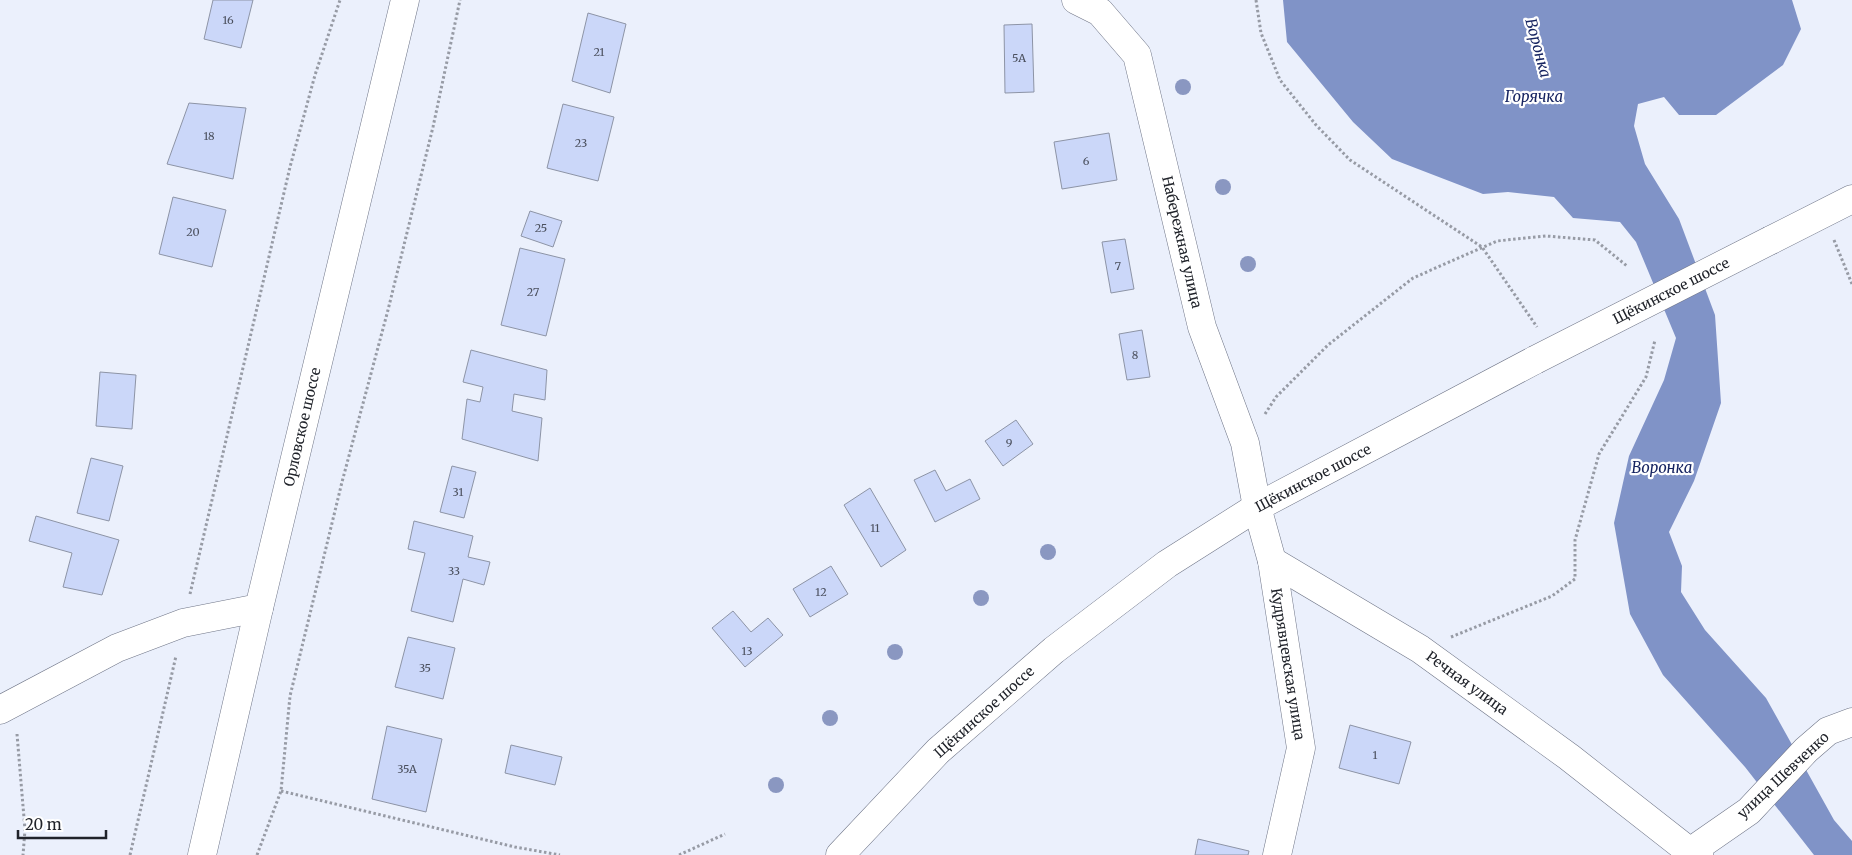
<svg xmlns="http://www.w3.org/2000/svg" width="1852" height="855" font-family="Merriweather,serif">
	<rect width="100%" height="100%" fill="#ebf0fc"/>
	<path fill="#8093c7" d="M1283,0H1792L1801,29L1783,65L1716,115H1679L1664,97L1638,104L1634,126L1645,164L1679,219L1715,315L1721,403L1694,481L1669,532L1682,566L1681,592L1705,630L1766,698L1834,820L1852,841V855H1814L1745,767L1663,675L1630,614L1614,523L1629,456L1664,380L1676,338L1636,242L1620,222L1573,218L1554,197L1508,192L1483,194L1392,159L1353,122L1287,42Z"/>
	<g fill="#cbd7f9" stroke="#8d94a6">
		<path d="M213,0H253L241,48L204,39Z"/>
		<path d="M588,13L626,24L610,93L572,81Z"/>
		<path d="M1032,24L1034,92L1005,93L1004,25Z"/>
		<path d="M189,103L246,108L233,179L167,164Z"/>
		<path d="M563,104L614,117L598,181L547,168Z"/>
		<path d="M1109,133L1117,180L1062,189L1054,142Z"/>
		<path d="M173,197L226,210L212,267L159,254Z"/>
		<path d="M530,211L562,221L553,247L521,236Z"/>
		<path d="M1125,239L1134,289L1111,293L1102,242Z"/>
		<path d="M520,248L565,259L546,336L501,325Z"/>
		<path d="M1142,330L1150,377L1127,380L1119,334Z"/>
		<path d="M471,350L547,370L545,400L514,394L512,411L542,418L538,461L462,439L467,399L480,402L483,387L463,382Z"/>
		<path d="M100,372L136,375L132,429L96,426Z"/>
		<path d="M1016,420L1033,444L1003,466L985,441Z"/>
		<path d="M91,458L123,466L109,521L77,513Z"/>
		<path d="M452,466L476,472L464,518L440,512Z"/>
		<path d="M935,470L946,491L970,479L980,499L935,522L914,480Z"/>
		<path d="M870,488L906,550L881,567L844,505Z"/>
		<path d="M36,516L119,540L102,595L63,587L72,553L29,541Z"/>
		<path d="M414,521L473,536L468,557L490,562L484,585L463,579L453,622L411,611L425,553L408,549Z"/>
		<path d="M831,566L848,594L810,617L793,589Z"/>
		<path d="M733,611L751,632L768,618L783,635L745,667L712,628Z"/>
		<path d="M408,637L455,648L443,699L395,687Z"/>
		<path d="M1350,725L1411,742L1399,784L1339,768Z"/>
		<path d="M387,726L442,739L426,812L372,799Z"/>
		<path d="M511,745L562,757L555,785L505,773Z"/>
		<path d="M1198,839L1249,851L1248,855H1195Z"/>
	</g>
	<g fill="none" stroke-linecap="round" stroke-linejoin="round">
		<g stroke="#6f7587" stroke-width="29">
			<g id="street">
				<path d="M1076,0L1100,12L1137,55L1202,327L1245,443L1257,507L1272,561L1420,649L1569,757L1694,855"/>
				<path d="M1272,561L1301,748L1277,855"/>
				<path d="M0,710L117,648L183,623L259,608"/>
				<path d="M1699,855L1700,845L1749,811L1806,750L1828,731L1852,722"/>
			</g>
		</g>
		<g stroke="#6f7587" stroke-width="29">
			<path id="secondary" d="M202,855L259,608L405,0"/>
		</g>
		<g stroke="#6f7587" stroke-width="29">
			<g id="primary">
				<path d="M1771,240L1852,199"/>
				<path d="M840,855L938,751L1054,650L1167,564L1257,507L1535,360"/>
			</g>
		</g>
		<g stroke="#979ba5" stroke-width="3" stroke-dasharray="2.5 2.5" stroke-linecap="butt">
			<path d="M1256,0L1261,33L1280,80L1316,125L1350,160L1482,247L1537,327"/>
			<path d="M1834,240L1852,284"/>
			<path d="M1265,414L1276,397L1328,345L1413,278L1497,241L1546,236L1595,240L1627,266"/>
			<path d="M190,594L290,167L315,75L340,0"/>
			<path d="M1451,637L1552,596L1575,579V540L1599,454L1646,377L1655,340"/>
			<path d="M17,734L25,830L23,855"/>
			<path d="M281,791L515,847L560,855"/>
			<path d="M130,855L176,656"/>
			<path d="M257,855L281,791L290,696L342,482L388,310L433,127L460,0"/>
			<path d="M679,855L725,834"/>
		</g>
		<use href="#street" stroke="#fff" stroke-width="28"/>
		<use href="#secondary" stroke="#fff" stroke-width="28"/>
		<use href="#primary" stroke="#fff" stroke-width="28"/>
		<g stroke="#6f7587" stroke-width="29" stroke-linecap="butt">
			<path id="primary-bridge" d="M1535,360L1771,240"/>
		</g>
		<use href="#primary-bridge" stroke="#fff" stroke-width="28"/>
	</g>
	<g fill="#8a97c1">
		<circle cx="1183" cy="87" r="8"/>
		<circle cx="1223" cy="187" r="8"/>
		<circle cx="1248" cy="264" r="8"/>
		<circle cx="1048" cy="552" r="8"/>
		<circle cx="981" cy="598" r="8"/>
		<circle cx="895" cy="652" r="8"/>
		<circle cx="830" cy="718" r="8"/>
		<circle cx="776" cy="785" r="8"/>
	</g>
	<g text-anchor="middle" stroke-width="4.5" stroke-linejoin="round" paint-order="stroke">
		<g font-size="11" fill="#4b505e">
			<text x="228" y="24">16</text>
			<text x="599" y="56">21</text>
			<text x="1019" y="62">5А</text>
			<text x="209" y="140">18</text>
			<text x="581" y="147">23</text>
			<text x="1086" y="165">6</text>
			<text x="541" y="232">25</text>
			<text x="193" y="236">20</text>
			<text x="1118" y="270">7</text>
			<text x="533" y="296">27</text>
			<text x="1135" y="359">8</text>
			<text x="1009" y="447">9</text>
			<text x="458" y="496">31</text>
			<text x="875" y="532">11</text>
			<text x="454" y="575">33</text>
			<text x="821" y="596">12</text>
			<text x="747" y="655">13</text>
			<text x="425" y="672">35</text>
			<text x="1375" y="759">1</text>
			<text x="407" y="773">35А</text>
		</g>
		<g font-size="14" fill="#20232a" stroke="#fff">
			<text transform="translate(1182 242) rotate(77)" y="5">Набережная улица</text>
			<text transform="translate(1671 291) rotate(-27)" y="5">Щёкинское шоссе</text>
			<text transform="translate(302 427) rotate(-77)" y="5">Орловское шоссе</text>
			<text transform="translate(1313 478) rotate(-28)" y="5">Щёкинское шоссе</text>
			<text transform="translate(1288 664) rotate(81)" y="5">Кудрявцевская улица</text>
			<text transform="translate(1467 683) rotate(36)" y="5">Речная улица</text>
			<text transform="translate(984 712) rotate(-42)" y="5">Щёкинское шоссе</text>
			<text transform="translate(1783 775) rotate(-43)" y="5">улица Шевченко</text>
		</g>
		<g font-size="15" font-style="italic" fill="#162461" stroke="#fff">
			<text transform="translate(1538 48) rotate(75)" y="5">Воронка</text>
			<text x="1534" y="102">Горячка</text>
			<text x="1662" y="473">Воронка</text>
		</g>
	</g>
	<path d="M18 830v8h88v-8" fill="none" stroke="#20232a" stroke-width="2.5"/>
	<text x="25" y="830" font-size="15" fill="#20232a" stroke="#ffffff" stroke-width="4" paint-order="stroke">20 m</text>
</svg>
